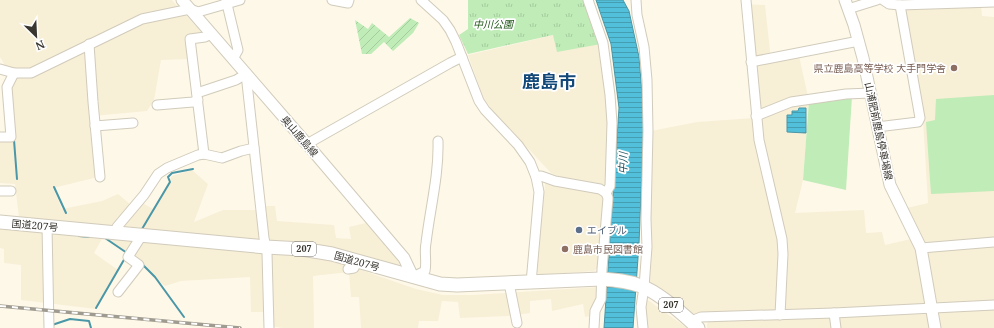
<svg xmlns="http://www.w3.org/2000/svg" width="994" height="328" font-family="'Noto Serif','Noto Sans JP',serif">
	<defs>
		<pattern id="grass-tufts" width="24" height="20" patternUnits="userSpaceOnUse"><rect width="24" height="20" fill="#bfecb7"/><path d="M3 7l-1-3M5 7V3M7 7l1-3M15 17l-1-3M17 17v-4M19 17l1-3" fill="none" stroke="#a5cb9e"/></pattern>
		<pattern id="garden-furrows" width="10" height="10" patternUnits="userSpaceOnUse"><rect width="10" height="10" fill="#bfecb7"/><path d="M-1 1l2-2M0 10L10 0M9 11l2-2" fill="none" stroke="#a5cb9e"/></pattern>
		<pattern id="water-rules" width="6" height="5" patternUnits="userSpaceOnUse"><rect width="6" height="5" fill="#52c0da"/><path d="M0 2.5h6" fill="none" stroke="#459db1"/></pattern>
	</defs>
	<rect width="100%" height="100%" fill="#fef8e8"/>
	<g fill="#f8efd7">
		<path d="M0,0H172L203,34L188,38L190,59L161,60L154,100L147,111L93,116L98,177L53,188L62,209L102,201L118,194L131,205L137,200L153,209L172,176L192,170L208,184L194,222L223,210H262L263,206H275L277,221L334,225L336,238L351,239L349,227L366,223L397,259L400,265L398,268L337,248L303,243L254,241L19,218L15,184L0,183V140L13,139L7,69L0,57Z"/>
		<path d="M743,4L765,5L771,60L799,56L809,101L803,180L795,213L864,210L866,233L882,232L885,245L911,239L920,261L928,305L786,311L782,305L787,239L780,240L778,305L773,311L691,314L664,290L648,281L650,247L651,131L697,122L754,118Z"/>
		<path d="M981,5L982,16L994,17V302L935,304L927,251L907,208L928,203L923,120L905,8Z"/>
		<path d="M554,35L601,44L610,123L606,186L602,187L567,180L551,173L492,110L483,97L468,55Z"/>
		<path d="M550,183L600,193L604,197L598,268L594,271L539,275L537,272L545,184Z"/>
		<path d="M0,226L307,256L332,260L416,289L443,295H473L599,287L597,315L585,317L583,304L552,311L551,299L530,301V313L508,316L460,318L458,302L442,301L438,321H419L418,328H361L359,297H351L349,272L313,276L314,328H282L265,325L264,312H251L250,277L181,281L165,286L154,278L141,263L103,237L94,253L118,270L96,309L21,300V265L4,263V249L0,248Z"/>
		<path d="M645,298L687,328H641Z"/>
		<path d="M994,309V328H939L936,312Z"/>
		<path d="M928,314L931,328H707V324L708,322Z"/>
	</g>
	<path fill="url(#grass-tufts)" d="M468,0H585L601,44L557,52L553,35L468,54L459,35L468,29Z"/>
	<path fill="url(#garden-furrows)" d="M410,18L419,23L413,33L393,51L384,42L371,54H362L355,20L368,29L372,23L389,37Z"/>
	<g fill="#bfecb7">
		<path d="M994,95V191L931,194L926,122L935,120L936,99Z"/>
		<path d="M852,96L846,190L803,180L809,101Z"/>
	</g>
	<g fill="url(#water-rules)" stroke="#4a97a7">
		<path d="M596,0H623L629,11L639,57L644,118L639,244L633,328H604L619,108L611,44Z"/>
		<path d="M799,108H806V133L787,132V115H792V111H798Z"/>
	</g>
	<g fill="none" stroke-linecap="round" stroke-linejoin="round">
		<g stroke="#4a97a7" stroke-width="2">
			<path d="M14,140L17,179"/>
			<path d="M54,187L66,213"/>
			<path d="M142,229L170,182L168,177L172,173L193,169"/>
			<path d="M79,236L89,237"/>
			<path d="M105,238L127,253"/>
			<path d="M142,264L155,277L184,317"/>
			<path d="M96,308L125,258"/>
			<path d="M52,325L70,319L89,321L91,328"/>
		</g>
		<g stroke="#d1cbbb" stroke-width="11">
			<g id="minor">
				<path d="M226,0L238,50L233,59"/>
				<path d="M332,0L348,3L349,0"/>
				<path d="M421,0L443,20L450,30L456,42L479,101L485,110L518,145L530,162L536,177L539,192L531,283"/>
				<path d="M588,0L603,43L610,95L612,123L610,186L606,193"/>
				<path d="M636,0L637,15L644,47L647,80L648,131L646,219L647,247L644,287L641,307L643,328"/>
				<path d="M746,0L759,140L782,239L783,254L780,315"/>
				<path d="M883,0L889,4L900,5L994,2"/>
				<path d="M848,9L877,0"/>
				<path d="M89,44L93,102L100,177"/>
				<path d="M751,62L859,41"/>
				<path d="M0,69L14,73H31L142,19L190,9L198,12L240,0"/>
				<path d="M197,93L236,80L246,74L264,238L267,253L269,328"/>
				<path d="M157,105L193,102L198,100"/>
				<path d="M756,116L791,102L846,94L871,93"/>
				<path d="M95,126L133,123"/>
				<path d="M877,127L918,122L920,118L900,5"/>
				<path d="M0,137H11L7,87L14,73"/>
				<path d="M307,144L450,63L462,57"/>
				<path d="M204,154L190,39L205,37L211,34"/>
				<path d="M536,177L541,176L555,181L600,189L606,193L608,198L602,269L601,299L595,311L594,328"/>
				<path d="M0,191H11"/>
				<path d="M47,226L49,328"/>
				<path d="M116,232L117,227L144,195L158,174L167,168L198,155L204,154L222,158L241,151L254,148"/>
				<path d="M921,248L994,242"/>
				<path d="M348,269L354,268L357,261"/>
				<path d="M413,277L425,271C427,261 424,252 426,243C430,209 439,175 438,141"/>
				<path d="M509,283L517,323"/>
				<path d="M118,292L139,265L128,257L142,235"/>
				<path d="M834,313L836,328"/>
				<path d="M691,321L701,317L834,313L994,305"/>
			</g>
		</g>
		<g stroke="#d1cbbb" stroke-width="13">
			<g id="major">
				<path d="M182,0L307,144L404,258L413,277"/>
				<path d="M845,0L854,25L863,58L890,185L921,248L935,328"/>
			</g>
		</g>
		<g stroke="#d1cbbb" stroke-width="15">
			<path id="highway" d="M0,222L266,247L302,249L332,254L440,284L457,285L601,279C615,280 628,281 641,286C660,293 683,314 698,328"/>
		</g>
		<use href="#minor" stroke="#fff" stroke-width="9"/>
		<use href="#major" stroke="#fff" stroke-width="11"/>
		<use href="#highway" stroke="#fff" stroke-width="13"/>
		<g stroke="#a09b90" stroke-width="3.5">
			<path id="rail" d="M0,306L240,328"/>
		</g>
		<use href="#rail" stroke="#fff" stroke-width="2" stroke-dasharray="6" stroke-linecap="butt"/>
	</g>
	<g fill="#8d6e63" stroke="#fff" stroke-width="1.5">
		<circle cx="954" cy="68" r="4"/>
		<circle cx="565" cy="249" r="4"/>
	</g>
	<circle fill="#5c6f8a" stroke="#fff" stroke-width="1.5" cx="579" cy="230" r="4"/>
	<g text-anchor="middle" stroke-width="3.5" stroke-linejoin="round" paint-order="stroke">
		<g fill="#fff" stroke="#74726e" stroke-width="1">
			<rect x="292" y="242" width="24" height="14" rx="3"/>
			<rect x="659" y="298" width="24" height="14" rx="3"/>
		</g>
		<g font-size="9" font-weight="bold" fill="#393630">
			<text x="304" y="252">207</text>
			<text x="671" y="308">207</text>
		</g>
		<g font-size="10" font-style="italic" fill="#1f5415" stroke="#fff">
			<text x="493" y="28">中川公園</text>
		</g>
		<g font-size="10" fill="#785e54" stroke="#fff" text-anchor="end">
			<text x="946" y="72">県立鹿島高等学校 大手門学舎</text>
			<text x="573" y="253" text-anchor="start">鹿島市民図書館</text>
		</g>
		<g font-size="10" fill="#393630" stroke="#fff">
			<text transform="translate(879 131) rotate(78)" y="4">山浦肥前鹿島停車場線</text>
			<text transform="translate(300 136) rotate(49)" y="4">奥山鹿島線</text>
			<text transform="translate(35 225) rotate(5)" y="4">国道207号</text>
			<text transform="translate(357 261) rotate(16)" y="4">国道207号</text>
		</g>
		<g font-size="10" fill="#4e5e75" stroke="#fff" text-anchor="start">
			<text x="587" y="234">エイブル</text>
		</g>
		<g font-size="11" font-style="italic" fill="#295763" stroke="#fff">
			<text transform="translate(623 163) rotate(-88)" y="4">中川</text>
		</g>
		<g font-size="18" font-weight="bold" fill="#134879" stroke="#fff">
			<text x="549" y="88">鹿島市</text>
		</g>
	</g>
	<g transform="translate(36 36) rotate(156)" stroke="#ffffff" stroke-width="3" paint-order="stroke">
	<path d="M0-3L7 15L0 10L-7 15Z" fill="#393630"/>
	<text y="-6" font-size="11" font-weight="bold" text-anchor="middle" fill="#393630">N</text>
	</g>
</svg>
